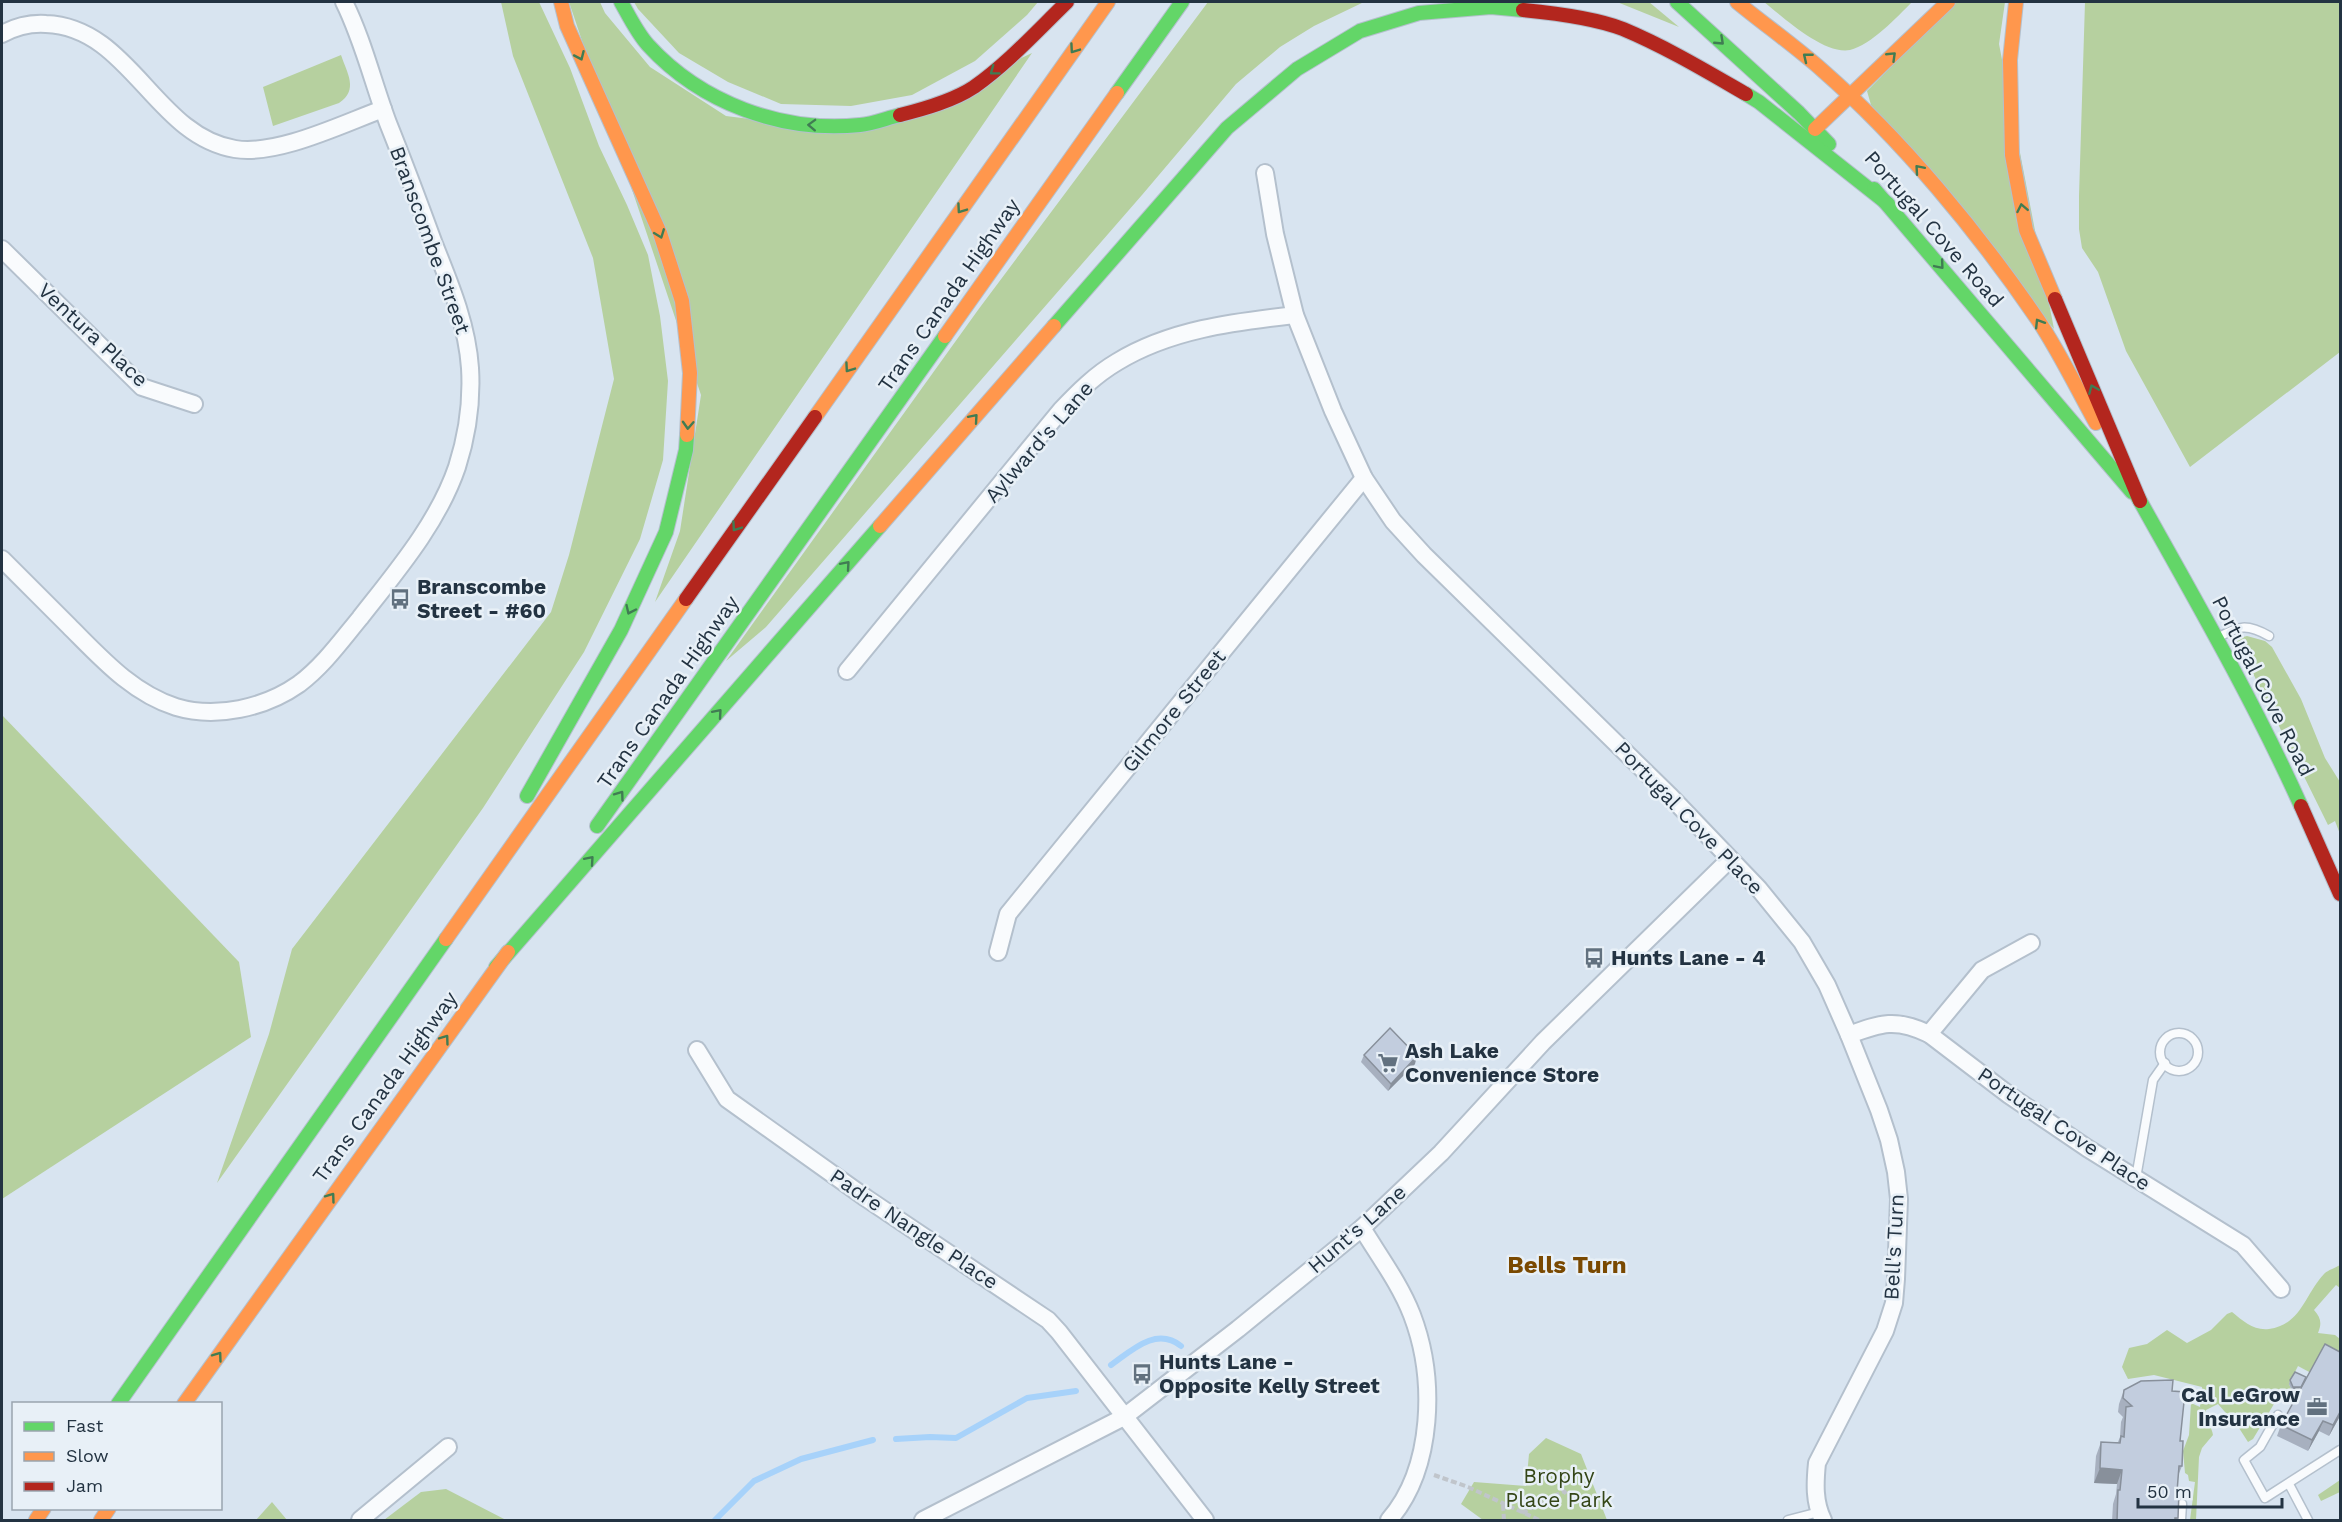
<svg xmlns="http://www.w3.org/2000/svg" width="2342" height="1522" font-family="'Work Sans',sans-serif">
	<rect width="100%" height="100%" fill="#d8e4f0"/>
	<g fill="#b6d09f">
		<path d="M501,2H539L570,68L599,146L627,205L648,255L660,316L668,381L663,460L640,539L584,652L483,808L217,1183L269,1034L292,949L551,612L569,555L614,379L593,258L513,56Z"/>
		<path d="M569,2H600L605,13L650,67L726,116L860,133L1032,53L655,602L680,531L701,395Z"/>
		<path d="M634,2H1038L1027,15L975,61L912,95L851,106L781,104L728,82L679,53L638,9Z"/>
		<path d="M1208,2H1364L1314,26L1280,47L1236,84L1142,195L766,627L726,661L978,310Z"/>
		<path d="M1617,2H1649L1679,27Z"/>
		<path d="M1764,2H1912C1897,17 1871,45 1850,50C1824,55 1783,17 1764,2Z"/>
		<path d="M1955,2H2005L1999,44L2054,329L1871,105L1867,91Z"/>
		<path d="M2085,2H2340V352L2190,467L2126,351L2098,272L2082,248L2079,229V196Z"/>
		<path d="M341,55C347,73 359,90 339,103L273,126L263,87Z"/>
		<path d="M2247,636L2265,641L2272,647L2301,699L2325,758L2340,782V834L2335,821L2328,825L2236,639Z"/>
		<path d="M2,715L239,962L251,1037L2,1199Z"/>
		<path d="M2340,1265V1288L2336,1285L2314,1310C2321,1318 2322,1323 2318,1333L2335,1335L2340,1339V1365L2311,1373L2298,1366L2289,1384L2292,1391H2301L2297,1398L2286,1394H2280L2253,1439L2248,1442L2239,1428L2218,1404L2206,1410C2204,1420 2212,1426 2213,1435L2202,1448L2199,1457L2196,1520H2190L2195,1482L2189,1481L2188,1475L2185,1473L2183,1451L2189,1435L2191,1403L2200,1407L2202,1387L2154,1375L2128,1379L2122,1367L2129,1348L2147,1344L2167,1330L2187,1343L2211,1330L2227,1314L2232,1312C2243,1321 2254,1331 2269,1329C2301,1325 2305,1294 2324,1274C2328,1270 2335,1268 2340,1265Z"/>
		<path d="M1546,1438L1581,1454L1607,1520H1483L1461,1504L1474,1482L1526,1486L1529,1454Z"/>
		<path d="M2340,1480V1492L2321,1501L2318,1495Z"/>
		<path d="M446,1489L506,1520H384L421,1492Z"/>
		<path d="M272,1502L287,1520H256Z"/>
	</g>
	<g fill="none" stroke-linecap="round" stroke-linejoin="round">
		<g stroke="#a7d2fa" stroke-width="6">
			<path d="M1111,1365C1131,1351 1156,1326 1181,1346"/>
			<path d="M896,1439L930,1437L956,1438L1027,1398L1076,1391"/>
			<path d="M715,1520L754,1481L801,1459L873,1440"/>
		</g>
		<g stroke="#b4c0cd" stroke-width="11">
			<g id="lane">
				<path d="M2217,638C2239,626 2246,623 2269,636"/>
				<circle cx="2179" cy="1052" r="19"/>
				<path d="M2136,1178L2153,1080L2165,1063"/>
				<path d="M2278,1415L2260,1447L2244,1460L2265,1498L2340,1450"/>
				<path d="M2289,1484L2308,1520"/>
				<path d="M1788,1520L1819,1512"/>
				<path d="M2181,1520L2182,1504"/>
			</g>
		</g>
		<g stroke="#b4c0cd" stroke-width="20">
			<g id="street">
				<path d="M2,34C15,27 31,23 46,24C130,27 155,136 235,149C277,156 342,124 383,109"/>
				<path d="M1265,173L1275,234L1295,315L1333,411L1364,478L1393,521L1424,555L1671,797L1759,889L1802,942L1827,985L1849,1035L1879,1110L1889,1140L1896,1172L1899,1199L1896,1279L1894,1303L1885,1331L1817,1463C1815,1483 1814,1502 1823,1520"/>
				<path d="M2,249L142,387L194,404"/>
				<path d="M2,559C24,581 47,604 69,626C101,658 132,693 176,707C216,719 265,708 299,684C323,666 341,641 360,618C396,572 438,523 457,467C467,436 472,401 470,368C467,324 450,284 434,244C419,203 404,163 388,123C373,83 363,40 344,2"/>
				<path d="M847,671L1061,410C1078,392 1095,375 1117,362C1171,329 1235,322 1295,315"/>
				<path d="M998,952L1008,914L1364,478"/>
				<path d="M1929,1034L1982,970L2031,943"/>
				<path d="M1849,1035C1881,1023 1896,1018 1929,1034L2009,1095L2087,1148L2243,1245L2281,1289"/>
				<path d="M697,1050L727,1099L866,1198L1048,1320L1059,1332L1205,1520"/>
				<path d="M1362,1228C1379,1256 1400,1284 1412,1315C1436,1378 1434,1468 1389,1520"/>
				<path d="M360,1520L448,1447"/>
				<path d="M923,1520L1124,1417L1238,1329L1362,1228L1441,1153L1543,1042L1730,859"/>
			</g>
		</g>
		<g stroke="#b4c0cd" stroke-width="16">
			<g id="fast">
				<path d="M621,2C629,16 637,33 648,45C701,103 782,133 860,125C873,124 887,118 900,115"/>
				<path d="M1677,2L1799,113L1829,144"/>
				<path d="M1117,93L1182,2"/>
				<path d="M1746,94L1759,102L1888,204"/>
				<path d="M1874,189L2132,492"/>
				<path d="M1054,326L1227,128L1297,69L1360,31L1419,13L1491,7L1523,10"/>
				<path d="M2130,483C2189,589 2251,695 2301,806"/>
				<path d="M527,796L621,630L666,532L686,450L687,435"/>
				<path d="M597,826L945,336"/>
				<path d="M496,967L880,526"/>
				<path d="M118,1404L446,939"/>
			</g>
		</g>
		<g stroke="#b4c0cd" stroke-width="16">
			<g id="slow">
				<path d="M561,2L567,26L660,233L682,301L690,373L687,435"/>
				<path d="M1737,2C1765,25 1795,46 1822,70C1902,140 1978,232 2038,320C2060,353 2077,389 2096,423"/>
				<path d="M2016,2L2010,60L2012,155L2026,230L2055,299"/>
				<path d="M1815,129L1948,2"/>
				<path d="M945,336L1117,93"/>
				<path d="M815,417L1108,2"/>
				<path d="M880,526L1054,326"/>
				<path d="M446,939L686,599"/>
				<path d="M184,1404L508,952"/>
				<path d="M36,1520L44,1508"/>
				<path d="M101,1520L109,1508"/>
			</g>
		</g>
		<g stroke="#b4c0cd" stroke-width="16">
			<g id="jam">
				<path d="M1523,10C1554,13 1595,18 1623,29C1666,47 1706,71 1746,94"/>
				<path d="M900,115C924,109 953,101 974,87C1008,63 1037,31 1067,2"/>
				<path d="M2055,299L2140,501"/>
				<path d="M686,599L815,417"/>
				<path d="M2301,806L2340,894"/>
			</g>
		</g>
		<g stroke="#c0c5cb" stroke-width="4" stroke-dasharray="6 3" stroke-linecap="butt">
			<path d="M1434,1475L1468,1487L1539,1520"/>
			<path d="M1503,1505L1504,1520"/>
			<path d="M1522,1513L1564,1491L1567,1495"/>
		</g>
		<use href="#lane" stroke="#f9fbfd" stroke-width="8"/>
		<use href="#street" stroke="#f9fbfd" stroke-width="16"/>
		<use href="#fast" stroke="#63d668" stroke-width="14"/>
		<use href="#slow" stroke="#ff974d" stroke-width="14"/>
		<use href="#jam" stroke="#b3261e" stroke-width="14"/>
	</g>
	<g fill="#a7b0bf">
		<path d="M1364,1055L1415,1064L1388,1091L1361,1062Z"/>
		<path d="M2290,1380L2299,1390L2292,1391L2289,1384Z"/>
		<path d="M2124,1390L2172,1391L2180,1441L2182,1466L2178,1476L2177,1492L2178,1518L2177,1521H2112L2113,1504L2116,1494L2117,1484L2094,1483L2096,1456L2101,1442H2118L2120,1437L2121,1422L2123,1417L2118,1412L2119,1404Z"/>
		<path d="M2340,1416L2329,1436L2319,1431L2308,1451L2277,1436L2281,1425Z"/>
	</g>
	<g fill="#88909b">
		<path d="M1417,1056L1415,1064L1388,1091L1391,1084Z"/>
		<path d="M2306,1377L2299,1390L2292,1391L2293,1387Z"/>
		<path d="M2340,1412V1416L2329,1436L2333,1425Z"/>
		<path d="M2323,1421L2319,1431L2308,1451L2312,1440Z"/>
		<path d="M2100,1468L2122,1470L2117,1484L2094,1483Z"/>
	</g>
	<g fill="#c2cdde" stroke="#88909b" stroke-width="1.5">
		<path d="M1390,1028L1417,1056L1391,1084L1364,1055Z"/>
		<path d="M2325,1344L2340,1352V1412L2333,1425L2323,1421L2312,1440L2281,1425Z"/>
		<path d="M2295,1372L2306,1377L2301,1387H2293L2290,1380Z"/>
		<path d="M2173,1380L2172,1391L2185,1392L2180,1441H2183L2182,1466H2179L2177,1492H2179L2178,1518H2175V1521H2117L2118,1490H2120L2122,1470L2100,1468L2101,1442L2120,1443L2121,1436L2124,1437L2126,1407L2132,1406L2123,1398L2124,1390L2141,1381Z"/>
	</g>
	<defs><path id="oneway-chevron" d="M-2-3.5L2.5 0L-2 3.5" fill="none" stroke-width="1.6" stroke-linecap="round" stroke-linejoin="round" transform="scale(1.5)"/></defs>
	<g stroke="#407c53">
		<use href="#oneway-chevron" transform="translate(1720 41) rotate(43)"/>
		<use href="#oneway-chevron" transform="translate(1074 49) rotate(125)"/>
		<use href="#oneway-chevron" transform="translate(580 56) rotate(66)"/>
		<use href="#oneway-chevron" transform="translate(1892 56) rotate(-44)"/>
		<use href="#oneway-chevron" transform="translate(1807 57) rotate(-141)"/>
		<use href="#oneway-chevron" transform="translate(994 71) rotate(143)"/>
		<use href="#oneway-chevron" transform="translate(812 125) rotate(-178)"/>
		<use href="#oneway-chevron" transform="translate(1919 169) rotate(-131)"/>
		<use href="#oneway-chevron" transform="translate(2022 208) rotate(-101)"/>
		<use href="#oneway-chevron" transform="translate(961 209) rotate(125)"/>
		<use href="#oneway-chevron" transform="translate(660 234) rotate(69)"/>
		<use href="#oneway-chevron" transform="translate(1940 265) rotate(50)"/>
		<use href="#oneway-chevron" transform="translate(2039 323) rotate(-122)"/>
		<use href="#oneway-chevron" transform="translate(849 368) rotate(125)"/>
		<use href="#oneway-chevron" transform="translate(2093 389) rotate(-113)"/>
		<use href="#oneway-chevron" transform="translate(974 418) rotate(-49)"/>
		<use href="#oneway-chevron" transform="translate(688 425) rotate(93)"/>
		<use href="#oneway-chevron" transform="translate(736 527) rotate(125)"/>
		<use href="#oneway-chevron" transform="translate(846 565) rotate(-49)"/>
		<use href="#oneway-chevron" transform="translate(630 610) rotate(115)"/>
		<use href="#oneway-chevron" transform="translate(718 713) rotate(-49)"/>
		<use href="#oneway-chevron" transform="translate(620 795) rotate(-54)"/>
		<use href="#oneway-chevron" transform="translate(590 860) rotate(-49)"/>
		<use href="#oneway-chevron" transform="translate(445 1039) rotate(-54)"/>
		<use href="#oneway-chevron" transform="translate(331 1197) rotate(-54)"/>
		<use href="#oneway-chevron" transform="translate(218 1356) rotate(-54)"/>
	</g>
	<defs>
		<g id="bus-bare" transform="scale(1.62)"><path d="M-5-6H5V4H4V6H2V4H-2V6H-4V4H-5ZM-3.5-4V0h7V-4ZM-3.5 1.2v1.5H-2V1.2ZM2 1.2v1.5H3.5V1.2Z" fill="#62717f" stroke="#e8f0f7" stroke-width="2.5" paint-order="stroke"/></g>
		<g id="supermarket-bare" transform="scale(1.62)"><path d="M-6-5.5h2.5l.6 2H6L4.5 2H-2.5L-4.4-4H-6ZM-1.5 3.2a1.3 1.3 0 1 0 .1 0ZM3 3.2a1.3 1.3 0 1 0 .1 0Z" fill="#62717f" stroke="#e8f0f7" stroke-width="2.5" paint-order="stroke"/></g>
		<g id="office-bare" transform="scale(1.62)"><path d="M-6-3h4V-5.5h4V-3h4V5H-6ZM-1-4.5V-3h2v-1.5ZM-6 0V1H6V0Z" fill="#62717f" stroke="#e8f0f7" stroke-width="2.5" paint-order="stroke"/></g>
	</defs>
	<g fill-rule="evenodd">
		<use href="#bus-bare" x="400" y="599"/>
		<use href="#bus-bare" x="1594" y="958"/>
		<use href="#supermarket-bare" x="1388" y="1063"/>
		<use href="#bus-bare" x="1142" y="1374"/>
		<use href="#office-bare" x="2317" y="1407"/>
	</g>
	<g text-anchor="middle" stroke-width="5" stroke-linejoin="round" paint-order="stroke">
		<g font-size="21" fill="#233342" stroke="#e8f0f7">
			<text transform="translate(1934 229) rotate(49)" y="7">Portugal Cove Road</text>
			<text transform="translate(430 240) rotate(70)" y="7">Branscombe Street</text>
			<text transform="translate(949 295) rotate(-55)" y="7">Trans Canada Highway</text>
			<text transform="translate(93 335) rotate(43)" y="7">Ventura Place</text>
			<text transform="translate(1039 442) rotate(-49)" y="7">Aylward's Lane</text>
			<text transform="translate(2263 686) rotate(63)" y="7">Portugal Cove Road</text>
			<text transform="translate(668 692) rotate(-55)" y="7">Trans Canada Highway</text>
			<text transform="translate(1174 711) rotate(-51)" y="7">Gilmore Street</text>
			<text transform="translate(1689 818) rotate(46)" y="7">Portugal Cove Place</text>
			<text transform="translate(385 1087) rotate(-54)" y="7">Trans Canada Highway</text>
			<text transform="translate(2064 1129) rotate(34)" y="7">Portugal Cove Place</text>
			<text transform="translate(914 1229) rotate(34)" y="7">Padre Nangle Place</text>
			<text transform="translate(1357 1229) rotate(-41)" y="7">Hunt's Lane</text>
			<text transform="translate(1894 1247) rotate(-87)" y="7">Bell's Turn</text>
		</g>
		<g font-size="21" font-weight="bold" fill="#233342" stroke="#e8f0f7" text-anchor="start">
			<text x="417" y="594">Branscombe<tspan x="417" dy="24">Street - #60</tspan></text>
			<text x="1611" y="965">Hunts Lane - 4</text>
			<text x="1405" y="1058">Ash Lake<tspan x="1405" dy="24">Convenience Store</tspan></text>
			<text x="1159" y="1369">Hunts Lane -<tspan x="1159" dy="24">Opposite Kelly Street</tspan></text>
			<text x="2300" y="1402" text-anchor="end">Cal LeGrow<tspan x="2300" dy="24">Insurance</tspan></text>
		</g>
		<g font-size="21" fill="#344617" stroke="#e8f0f7">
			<text x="1559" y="1483">Brophy<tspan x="1559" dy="24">Place Park</tspan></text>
		</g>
		<g font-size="24" font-weight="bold" fill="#7a4901" stroke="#e8f0f7">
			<text x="1567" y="1273">Bells Turn</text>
		</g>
	</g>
	<rect width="2342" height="1522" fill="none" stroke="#233342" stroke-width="6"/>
	<rect x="12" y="1402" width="210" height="108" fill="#e8f0f7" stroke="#99a4af" stroke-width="1.5"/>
	<rect x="24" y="1422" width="30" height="9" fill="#63d668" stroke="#99a4af" stroke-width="1.5"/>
	<text x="66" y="1432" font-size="18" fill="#233342">Fast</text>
	<rect x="24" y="1452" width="30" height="9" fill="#ff974d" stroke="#99a4af" stroke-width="1.5"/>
	<text x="66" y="1462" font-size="18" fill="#233342">Slow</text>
	<rect x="24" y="1482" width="30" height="9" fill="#b3261e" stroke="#99a4af" stroke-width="1.5"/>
	<text x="66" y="1492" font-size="18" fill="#233342">Jam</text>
	<path d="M2138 1498v9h144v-9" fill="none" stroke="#233342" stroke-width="3"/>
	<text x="2147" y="1498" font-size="18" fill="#233342" stroke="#e8f0f7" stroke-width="4.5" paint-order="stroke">50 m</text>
</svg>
